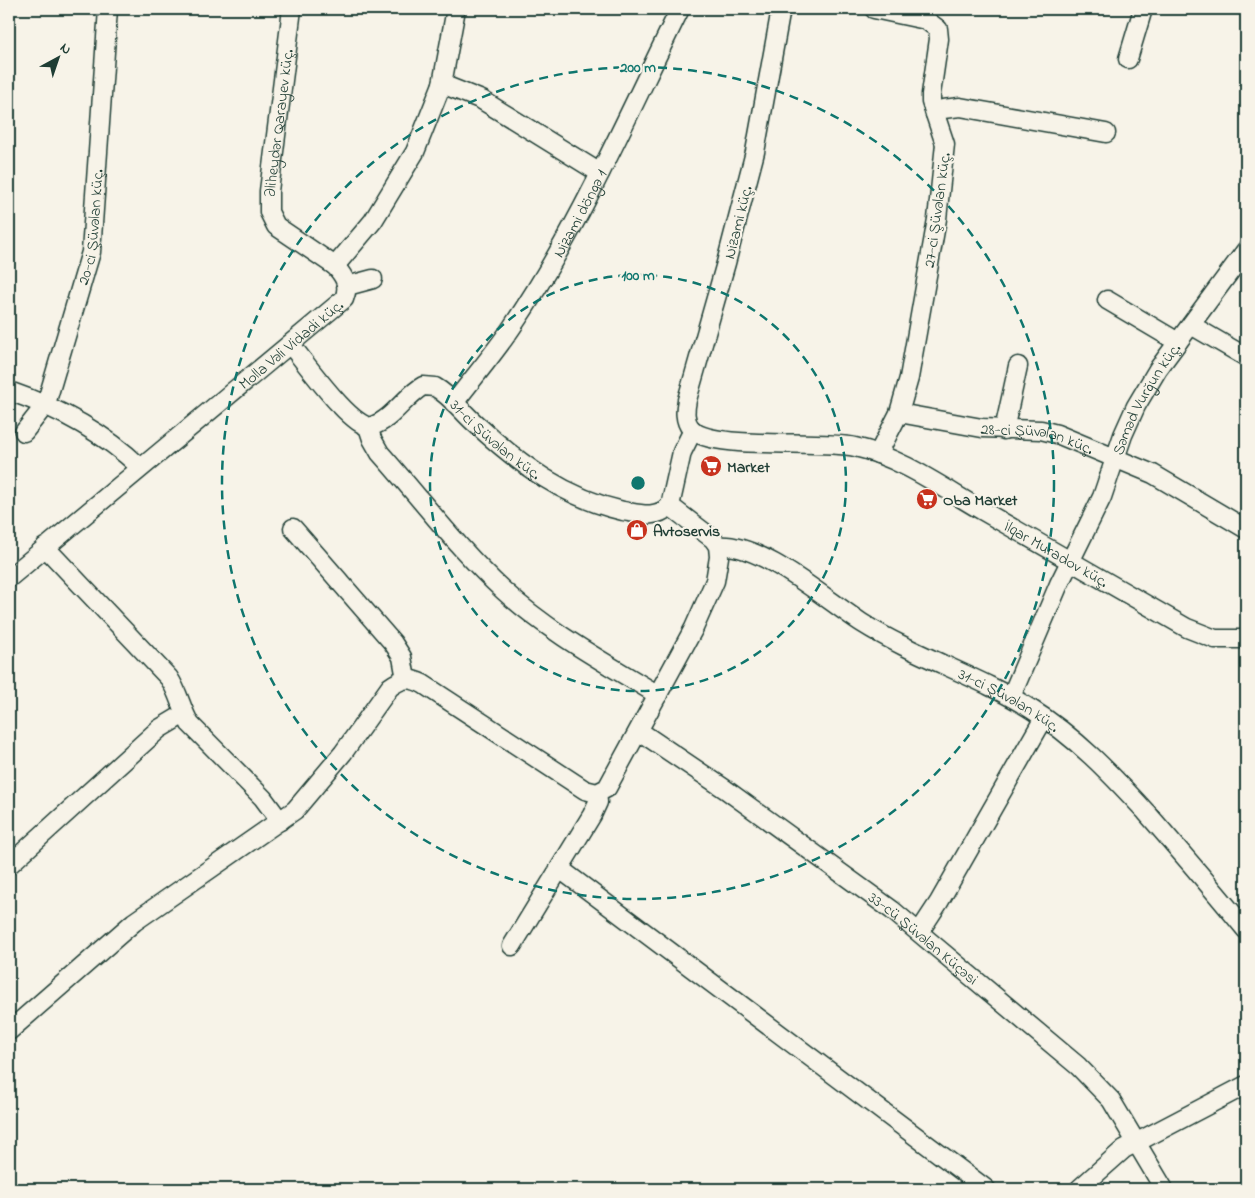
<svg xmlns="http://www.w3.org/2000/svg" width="1255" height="1198" font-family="'Indie Flower',sans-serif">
	<rect width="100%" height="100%" fill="#f7f3e8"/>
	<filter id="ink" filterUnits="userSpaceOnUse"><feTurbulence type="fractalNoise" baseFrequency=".02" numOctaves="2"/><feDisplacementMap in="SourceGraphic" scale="10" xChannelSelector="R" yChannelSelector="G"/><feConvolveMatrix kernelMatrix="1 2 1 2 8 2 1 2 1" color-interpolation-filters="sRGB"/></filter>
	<g filter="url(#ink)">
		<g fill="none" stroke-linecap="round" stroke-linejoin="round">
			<g stroke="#1f3d34" stroke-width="21">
				<g id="minor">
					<path id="s1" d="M781,9L755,152L726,263L687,400C685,410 684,420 691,429C712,451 819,439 855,447C900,457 943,488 983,511C1051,550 1119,589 1187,628L1215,639H1246"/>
					<path d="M874,9L926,20L938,29L939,39L931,94V102L945,144L937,219L909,378L899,413L878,454"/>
					<path d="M1128,59L1143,9"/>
					<path d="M442,84L482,100L600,173"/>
					<path d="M935,114L943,109L960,107L1106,133"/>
					<path d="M335,266L373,221L415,152L442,84L456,9"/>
					<path d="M347,286L373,279"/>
					<path d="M1107,300L1178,342"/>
					<path d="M1191,325L1246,357"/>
					<path id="s2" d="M290,344C303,359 354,432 372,426C392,420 405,396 423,386L435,387C451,396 463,413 477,425C520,465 566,498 623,511C641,514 655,519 670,506L682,452L693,430"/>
					<path d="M9,391C58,408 102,431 140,467"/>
					<path id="s3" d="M454,403C473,378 494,354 512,327C579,228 627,116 680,9"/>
					<path id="s4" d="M899,413L982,428L1041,430L1057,434L1153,474L1246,529"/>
					<path d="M368,427L372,439L380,453C421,499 459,550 504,591C550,633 606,663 658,695"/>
					<path d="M1004,430L1018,366"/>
					<path id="s5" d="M24,432L46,404L91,252L108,9"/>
					<path d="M293,528L393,643L402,657L406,679"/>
					<path id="s6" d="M718,546C761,542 826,600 862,623C916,657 977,675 1031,709C1076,737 1110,773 1146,812C1180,851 1214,890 1246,930"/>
					<path d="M45,547L169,678C179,693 181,709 190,724L263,798L280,821"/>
					<path id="s7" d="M9,578L344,299C350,285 344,276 335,266L276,226L269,212V191L292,9"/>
					<path id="s8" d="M1011,697L1059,584L1102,497L1123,435L1136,406L1158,369L1246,250"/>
					<path id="s9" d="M639,731L725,789L892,910L1078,1066L1111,1100L1164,1189"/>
					<path d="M9,865L159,729L184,714"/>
					<path d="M560,869L986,1189"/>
					<path d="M920,931L939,902L1044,718"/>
					<path d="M512,946L592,815L598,802L597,793"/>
					<path d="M9,1031L134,922L295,810L343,753L390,687C402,678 410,677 423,684L585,790L597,793L607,788L694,628L715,581L719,557L718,546L713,539L670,506"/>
					<path d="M1079,1189L1124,1149L1246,1085"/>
				</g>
			</g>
			<use href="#minor" stroke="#f7f3e8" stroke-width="18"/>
		</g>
	</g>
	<g fill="none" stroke="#0f766e" stroke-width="2.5" stroke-dasharray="9 6">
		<circle cx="638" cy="483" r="208"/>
		<circle cx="638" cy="483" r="416"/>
	</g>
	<defs>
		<g id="supermarket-disc" transform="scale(1.125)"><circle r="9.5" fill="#c8321e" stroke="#f7f3e8"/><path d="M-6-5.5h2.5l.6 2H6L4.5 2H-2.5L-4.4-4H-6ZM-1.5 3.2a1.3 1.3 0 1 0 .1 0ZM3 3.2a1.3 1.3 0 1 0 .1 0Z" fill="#fff"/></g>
		<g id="shop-disc" transform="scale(1.125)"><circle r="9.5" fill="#c8321e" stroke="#f7f3e8"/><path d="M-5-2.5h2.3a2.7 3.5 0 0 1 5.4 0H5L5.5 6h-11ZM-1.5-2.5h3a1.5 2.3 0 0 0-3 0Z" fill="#fff"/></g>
	</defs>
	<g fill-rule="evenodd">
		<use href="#supermarket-disc" x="711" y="466"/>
		<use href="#supermarket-disc" x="927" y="499"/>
		<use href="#shop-disc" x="637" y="530"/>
	</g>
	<g text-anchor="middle" stroke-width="4.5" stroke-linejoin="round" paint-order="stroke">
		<g font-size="16" fill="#1f3d34" stroke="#f7f3e8">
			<text dy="6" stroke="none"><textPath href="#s7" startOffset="649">Əliheydər Qarayev küç.</textPath></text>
			<text transform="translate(936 210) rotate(-82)" y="6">27-ci Şüvəlan küç.</text>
			<text dy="6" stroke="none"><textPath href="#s3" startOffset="228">Nizami döngə 1</textPath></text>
			<text transform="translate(737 222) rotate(-76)" y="6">Nizami küç.</text>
			<text dy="6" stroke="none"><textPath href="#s5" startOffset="219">20-ci Şüvəlan küç.</textPath></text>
			<text dy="6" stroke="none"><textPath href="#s7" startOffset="366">Molla Vəli Vidadi küç.</textPath></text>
			<text dy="6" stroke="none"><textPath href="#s8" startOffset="328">Səməd Vurğun küç.</textPath></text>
			<text dy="6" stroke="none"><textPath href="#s2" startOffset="276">31-ci Şüvəlan küç.</textPath></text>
			<text dy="6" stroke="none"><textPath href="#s4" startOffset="141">28-ci Şüvəlan küç.</textPath></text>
			<text dy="6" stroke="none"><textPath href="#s1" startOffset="828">İlqar Muradov küç.</textPath></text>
			<text dy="6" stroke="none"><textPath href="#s6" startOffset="332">31-ci Şüvəlan küç.</textPath></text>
			<text dy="6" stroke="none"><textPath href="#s9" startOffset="352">33-cü Şüvəlan Küçəsi</textPath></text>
		</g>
		<g font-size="16" font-weight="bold" fill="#1f3d34" stroke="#f7f3e8" text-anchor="start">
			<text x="727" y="472">Market</text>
			<text x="943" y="505">Oba Market</text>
			<text x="653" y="536">Avtoservis</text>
		</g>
	</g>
	<circle cx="638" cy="483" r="8" fill="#0f766e" stroke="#f7f3e8" stroke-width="2.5"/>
	<g font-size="15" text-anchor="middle" font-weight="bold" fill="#0f766e" stroke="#f7f3e8" stroke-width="4.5" stroke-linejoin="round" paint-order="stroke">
		<text x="638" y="72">200 m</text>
		<text x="638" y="280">100 m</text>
	</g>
	<rect width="1255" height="1198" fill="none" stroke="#f7f3e8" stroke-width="30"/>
	<rect x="15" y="15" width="1225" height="1168" fill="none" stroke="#1f3d34" stroke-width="2" filter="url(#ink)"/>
	<g transform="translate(58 58) rotate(40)" stroke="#f7f3e8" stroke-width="4" paint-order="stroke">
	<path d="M0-4L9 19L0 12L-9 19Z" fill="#1f3d34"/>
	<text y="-8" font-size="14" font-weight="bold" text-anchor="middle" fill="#1f3d34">N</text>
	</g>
</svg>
